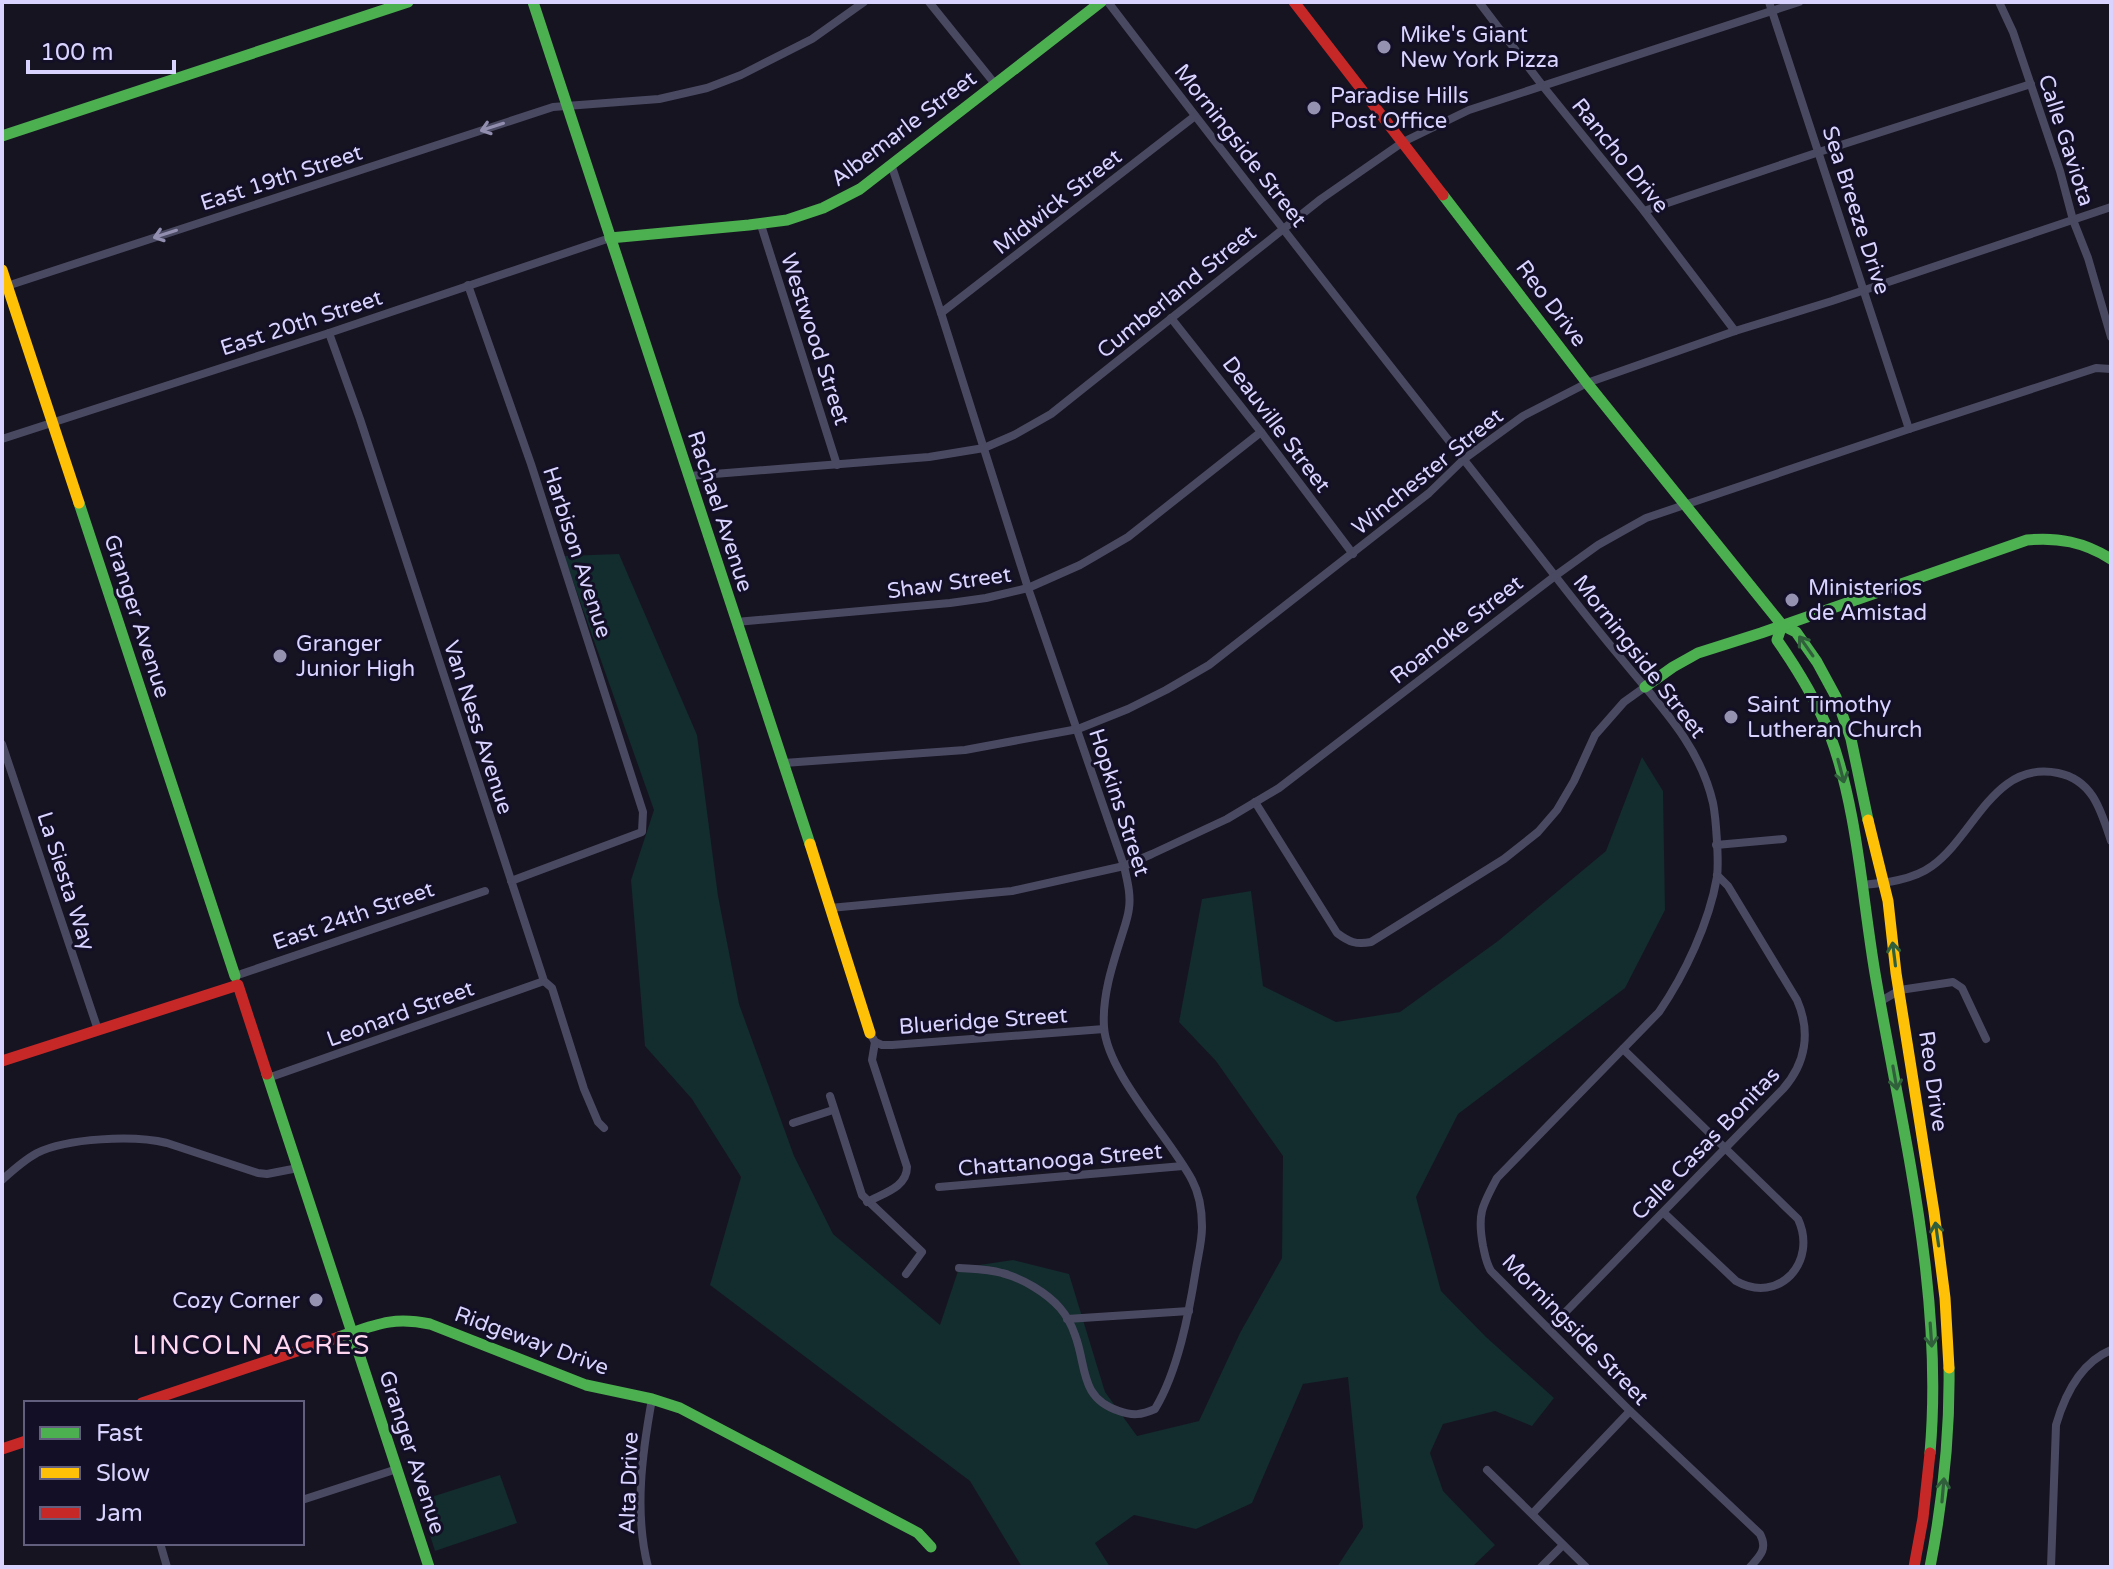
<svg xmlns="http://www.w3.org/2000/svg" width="2113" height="1569" font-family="'Varela Round',sans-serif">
	<rect width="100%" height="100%" fill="#161421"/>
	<g fill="#132c2d">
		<path d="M619,554L697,735L718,896L739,1004L794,1156L833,1234L940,1325L959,1268L1013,1260L1069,1274L1105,1392L1137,1436L1199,1421L1240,1333L1282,1258L1283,1156L1216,1061L1179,1022L1202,899L1251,891L1263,986L1336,1022L1400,1012L1498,941L1606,851L1642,757L1663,791L1665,910L1625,988L1458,1114L1416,1197L1441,1291L1486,1337L1554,1398L1532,1426L1495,1411L1443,1424L1430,1453L1443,1491L1495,1545L1472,1567H1337L1363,1527L1348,1377L1303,1384L1252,1503L1196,1529L1134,1515L1095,1543L1110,1567H1022L970,1481L710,1285L741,1177L692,1099L645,1046L631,880L654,810L564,556Z"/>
		<path d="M500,1475L517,1523L435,1551L419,1501Z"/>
	</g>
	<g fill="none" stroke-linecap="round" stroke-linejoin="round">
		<g stroke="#4a4962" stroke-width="8">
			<path d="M929,2L995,84"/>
			<path d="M1108,2C1254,194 1403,382 1552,572C1576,603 1600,633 1625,663C1661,707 1700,746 1713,803C1716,818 1719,861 1717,877C1709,923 1685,974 1659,1012L1497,1178C1482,1206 1477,1214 1483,1246C1485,1255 1486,1263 1491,1271L1630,1411L1760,1534C1768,1549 1760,1556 1750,1567"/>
			<path d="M1479,2L1542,85L1644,211L1735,331"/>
			<path d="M1769,2L1909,429"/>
			<path d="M1999,2L2013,32L2060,171L2073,220L2088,258L2111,337"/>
			<path d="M891,164L941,313L1028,588L1124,866C1127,880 1131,894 1129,908C1128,918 1124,928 1121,938C1112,966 1102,997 1104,1027C1107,1073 1169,1137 1192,1180C1199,1193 1202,1212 1202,1227C1202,1241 1198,1256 1196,1269C1189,1313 1178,1371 1155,1409C1141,1415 1133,1416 1119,1411C1079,1398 1087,1366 1075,1335C1072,1326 1066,1315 1060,1308C1047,1293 1022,1278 1002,1273C988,1269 973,1269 959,1268"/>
			<path d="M1644,211L1819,152L2031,84"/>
			<path d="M761,225L837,465"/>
			<path d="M468,285L531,464L643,812L642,832L511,881"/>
			<path d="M7,286L553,107L659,99L707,88L741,75L812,39L864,2"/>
			<path d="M941,313L1195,116"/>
			<path d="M1171,318L1261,432L1353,554"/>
			<path d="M329,333L360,419L544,981L552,988L584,1089L598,1122L604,1128"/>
			<path d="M2,439L329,333L610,238"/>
			<path d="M689,476L929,457L984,448L1014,435L1051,414L1321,199L1403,142L1469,110L1799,2"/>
			<path d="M736,622L950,603L986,598L1028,588L1080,565L1128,537L1261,432"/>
			<path d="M2,744L98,1030"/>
			<path d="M784,763L965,750L1078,729L1128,709L1166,690L1209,665L1429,493L1464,459L1523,416L1587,383L1735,331L1832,301L2111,207"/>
			<path d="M1255,802L1337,933C1349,942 1356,945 1371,942L1504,859L1538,832L1557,810L1574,781L1595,735L1624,702L1645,687"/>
			<path d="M1716,845L1783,839"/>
			<path d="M1862,885C1885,883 1913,880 1932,866C1975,835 1994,760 2058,773C2093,780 2101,811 2111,841"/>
			<path d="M830,908L1012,891L1124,866L1152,854L1227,819L1279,788L1555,576L1598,545L1646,518L1909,429L2096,368L2111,369"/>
			<path d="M236,981L235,976L485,891"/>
			<path d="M1881,1001L1900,990L1953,982L1962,988L1986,1039"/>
			<path d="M870,1033L875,1042L882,1045H892L1104,1029"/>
			<path d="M1623,1049L1798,1219C1818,1262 1779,1305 1736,1281L1664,1213"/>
			<path d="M268,1078L544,981"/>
			<path d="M830,1096L862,1195L922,1252L906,1274"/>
			<path d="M793,1123L833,1110"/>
			<path d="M2,1180C13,1170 24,1160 37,1153C67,1138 134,1135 167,1143L258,1173L267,1174L298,1168"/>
			<path d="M939,1187L1183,1166"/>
			<path d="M867,1202C884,1193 907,1187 907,1167L872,1060L875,1042"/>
			<path d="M1067,1319L1189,1311"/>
			<path d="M1549,1329L1783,1089C1806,1063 1811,1032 1797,1000L1728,886L1717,875"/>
			<path d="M1487,1470L1586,1567"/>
			<path d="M302,1500L397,1469"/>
			<path d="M1533,1513L1630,1411"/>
			<path d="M160,1543L167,1567"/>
			<path d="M648,1567C634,1512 642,1454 652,1399"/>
			<path d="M1541,1567L1563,1545"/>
			<path d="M2051,1567L2056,1425C2065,1394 2080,1363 2111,1350"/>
		</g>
		<g stroke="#4caf50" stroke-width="11">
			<path d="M533,2L810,844"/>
			<path d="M2,136L408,2"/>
			<path d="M1443,195L1587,383L1782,625L1796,632L1817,662L1836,697L1851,739L1868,820"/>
			<path d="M610,238L749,225L787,220L823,208L860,189L1101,2"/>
			<path d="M79,503L235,976"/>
			<path d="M1782,625L1777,640C1798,670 1817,701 1830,735C1858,811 1862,899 1876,979C1903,1135 1944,1293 1930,1453"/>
			<path d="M1645,687L1673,667L1698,653L1761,633L2027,540C2058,537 2084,542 2111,559"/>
			<path d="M267,1074L429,1567"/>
			<path d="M339,1337C375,1325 392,1316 430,1324L586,1385L652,1399L680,1408L918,1533L931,1547"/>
			<path d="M1930,1567C1943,1500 1950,1436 1949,1368"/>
		</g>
		<g stroke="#ffc107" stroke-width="11">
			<path d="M2,270L79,503"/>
			<path d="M1868,820L1888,901L1896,973L1934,1212L1945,1298L1949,1368"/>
			<path d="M810,844L870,1033"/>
		</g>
		<g stroke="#c62828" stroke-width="11">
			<path d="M1294,2L1443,195"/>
			<path d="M2,1061L238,985L267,1074"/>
			<path d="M142,1403L339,1337"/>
			<path d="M2,1449L26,1441"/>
			<path d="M1914,1567L1923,1518L1930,1453"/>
		</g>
	</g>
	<defs><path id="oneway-shaft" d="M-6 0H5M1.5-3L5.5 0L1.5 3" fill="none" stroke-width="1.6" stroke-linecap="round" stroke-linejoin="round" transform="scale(2)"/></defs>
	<g stroke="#928eb0">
		<use href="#oneway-shaft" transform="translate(492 127) rotate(162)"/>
		<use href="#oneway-shaft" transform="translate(165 234) rotate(162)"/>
	</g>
	<g stroke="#305f3b">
		<use href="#oneway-shaft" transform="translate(1806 646) rotate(-125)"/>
		<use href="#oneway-shaft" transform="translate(1841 771) rotate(75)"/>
		<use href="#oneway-shaft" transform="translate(1894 954) rotate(-97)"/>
		<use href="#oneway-shaft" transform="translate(1895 1078) rotate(80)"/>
		<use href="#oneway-shaft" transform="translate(1937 1234) rotate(-98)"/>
		<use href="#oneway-shaft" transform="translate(1931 1335) rotate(86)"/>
		<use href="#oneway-shaft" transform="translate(1943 1490) rotate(-85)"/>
	</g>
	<g fill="#9591b1" stroke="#130f26" stroke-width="3">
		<circle cx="1384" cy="47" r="8"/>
		<circle cx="1314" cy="108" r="8"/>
		<circle cx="1792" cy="600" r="8"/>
		<circle cx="280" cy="656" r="8"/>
		<circle cx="1731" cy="717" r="8"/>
		<circle cx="316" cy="1300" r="8"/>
	</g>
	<g text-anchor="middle" stroke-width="6" stroke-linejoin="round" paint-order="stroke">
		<g font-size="22" fill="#d9d4ff" stroke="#130f26" text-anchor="start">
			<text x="1400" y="42">Mike's Giant<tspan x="1400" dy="25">New York Pizza</tspan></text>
			<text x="1330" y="103">Paradise Hills<tspan x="1330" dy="25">Post Office</tspan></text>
			<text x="1808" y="595">Ministerios<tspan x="1808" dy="25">de Amistad</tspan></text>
			<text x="296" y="651">Granger<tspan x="296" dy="25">Junior High</tspan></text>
			<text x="1747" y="712">Saint Timothy<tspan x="1747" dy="25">Lutheran Church</tspan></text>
			<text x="300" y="1308" text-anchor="end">Cozy Corner</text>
		</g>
		<g font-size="22" fill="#d9d4ff" stroke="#130f26">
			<text transform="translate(903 128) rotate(-37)" y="8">Albemarle Street</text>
			<text transform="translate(2067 140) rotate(72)" y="8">Calle Gaviota</text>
			<text transform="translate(1241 145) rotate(52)" y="8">Morningside Street</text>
			<text transform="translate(1621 155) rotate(51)" y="8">Rancho Drive</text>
			<text transform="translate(281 177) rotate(-18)" y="8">East 19th Street</text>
			<text transform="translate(1057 201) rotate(-38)" y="8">Midwick Street</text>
			<text transform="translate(1857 210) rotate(72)" y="8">Sea Breeze Drive</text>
			<text transform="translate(1176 291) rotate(-39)" y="8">Cumberland Street</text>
			<text transform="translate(1552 303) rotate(53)" y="8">Reo Drive</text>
			<text transform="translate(301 322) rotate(-18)" y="8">East 20th Street</text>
			<text transform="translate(816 339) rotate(72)" y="8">Westwood Street</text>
			<text transform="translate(1277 424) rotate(53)" y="8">Deauville Street</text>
			<text transform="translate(1427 471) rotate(-39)" y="8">Winchester Street</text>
			<text transform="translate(721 511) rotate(72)" y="8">Rachael Avenue</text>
			<text transform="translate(578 552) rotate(72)" y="8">Harbison Avenue</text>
			<text transform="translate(949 582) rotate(-8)" y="8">Shaw Street</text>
			<text transform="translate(138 616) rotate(72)" y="8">Granger Avenue</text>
			<text transform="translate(1456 629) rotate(-38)" y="8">Roanoke Street</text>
			<text transform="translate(1640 656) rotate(52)" y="8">Morningside Street</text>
			<text transform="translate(479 727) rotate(72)" y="8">Van Ness Avenue</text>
			<text transform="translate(1120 802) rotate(72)" y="8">Hopkins Street</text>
			<text transform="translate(67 881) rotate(72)" y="8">La Siesta Way</text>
			<text transform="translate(353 915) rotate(-19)" y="8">East 24th Street</text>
			<text transform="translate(400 1013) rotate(-20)" y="8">Leonard Street</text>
			<text transform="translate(983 1020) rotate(-4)" y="8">Blueridge Street</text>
			<text transform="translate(1934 1081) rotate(82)" y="8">Reo Drive</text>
			<text transform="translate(1705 1143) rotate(-46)" y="8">Calle Casas Bonitas</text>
			<text transform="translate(1060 1159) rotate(-5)" y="8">Chattanooga Street</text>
			<text transform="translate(1576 1329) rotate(46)" y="8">Morningside Street</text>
			<text transform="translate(532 1340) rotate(20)" y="8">Ridgeway Drive</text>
			<text transform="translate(413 1452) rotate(72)" y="8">Granger Avenue</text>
			<text transform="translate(628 1483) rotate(-88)" y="8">Alta Drive</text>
		</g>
		<g font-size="26" letter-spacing="2" fill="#ffd6f0" stroke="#130f26">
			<text x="252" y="1354">LINCOLN ACRES</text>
		</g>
	</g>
	<rect width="2113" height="1569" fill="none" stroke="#d9d4ff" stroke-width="8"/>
	<rect x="24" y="1401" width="280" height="144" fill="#130f26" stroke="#625e7d" stroke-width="2"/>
	<rect x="40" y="1427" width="40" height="12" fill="#4caf50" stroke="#625e7d" stroke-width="2"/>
	<text x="96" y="1441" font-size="24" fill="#d9d4ff">Fast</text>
	<rect x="40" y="1467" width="40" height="12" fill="#ffc107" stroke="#625e7d" stroke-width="2"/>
	<text x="96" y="1481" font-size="24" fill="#d9d4ff">Slow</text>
	<rect x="40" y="1507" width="40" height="12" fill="#c62828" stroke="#625e7d" stroke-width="2"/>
	<text x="96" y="1521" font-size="24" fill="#d9d4ff">Jam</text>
	<path d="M28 60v12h146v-12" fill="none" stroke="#d9d4ff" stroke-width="4"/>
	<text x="40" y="60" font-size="24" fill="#d9d4ff" stroke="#130f26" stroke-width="6" paint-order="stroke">100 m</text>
</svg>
